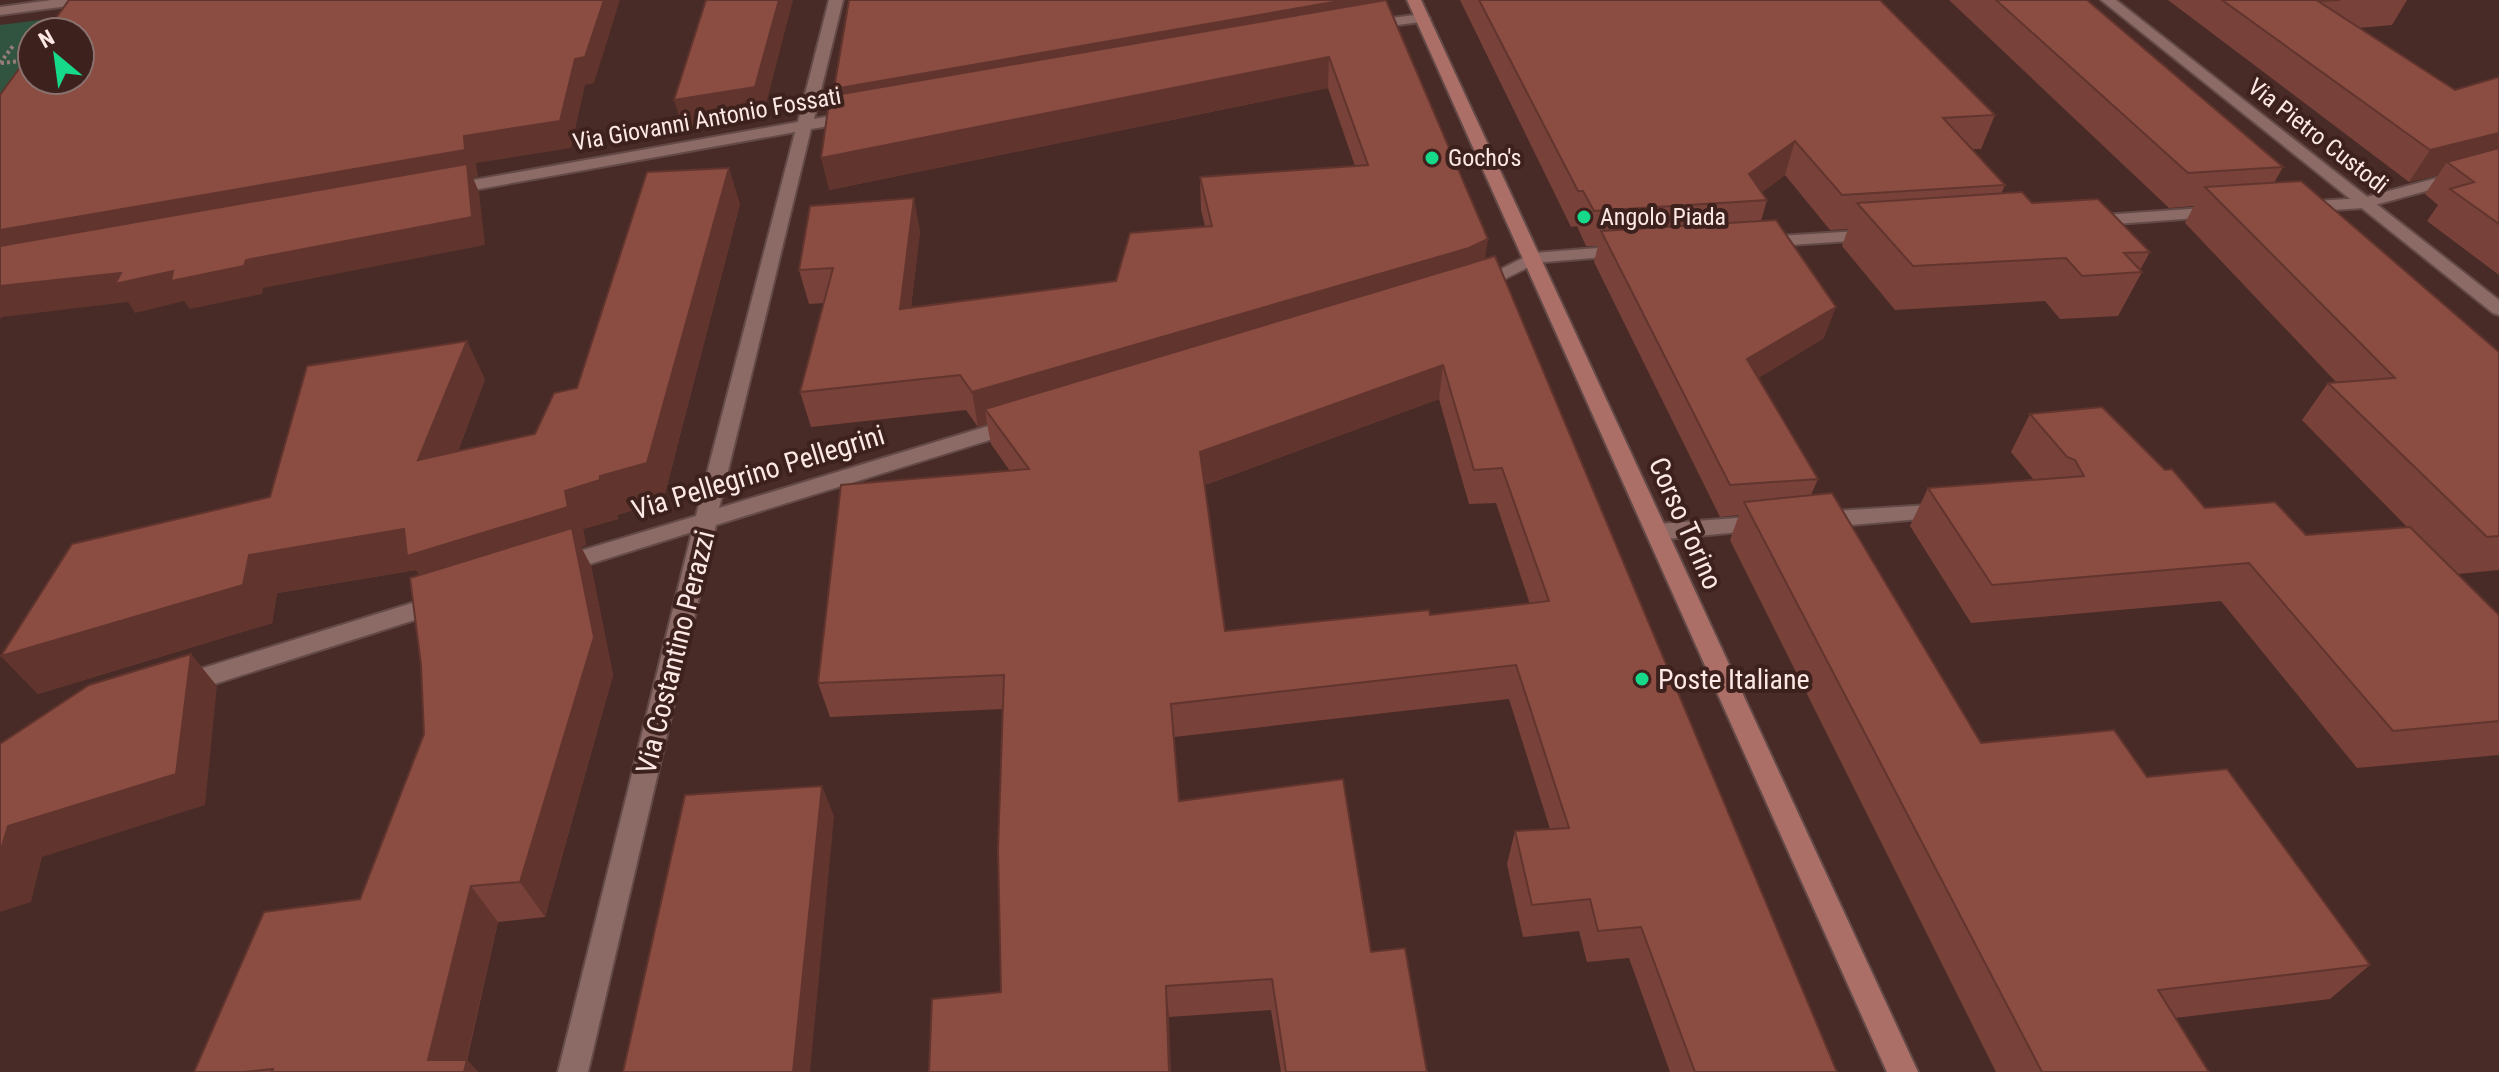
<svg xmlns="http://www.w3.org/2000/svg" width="2499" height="1072" font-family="'Roboto Condensed',sans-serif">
	<rect width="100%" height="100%" fill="#482b27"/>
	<path fill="#30543f" d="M72,16L60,32H32V71L0,114V25Z"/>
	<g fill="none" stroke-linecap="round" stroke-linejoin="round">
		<g stroke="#634a47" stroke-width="4">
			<g id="service">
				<path d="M1946,504L1954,506L1957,511L1954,516L1817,528L1809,525L1806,520L1809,515L1817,512Z"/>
				<path d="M1762,516L1770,519L1773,524L1770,529L1657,540L1649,537L1646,532L1649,527L1657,524Z"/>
			</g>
		</g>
		<g stroke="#634a47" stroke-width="4">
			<g id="minor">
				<path d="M52,0H90L83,4L0,15V7Z"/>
				<path d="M829,0H843L814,119L853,112L861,117L853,122L811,129L719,508L1011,419H1025L1028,424L1025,429L716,525L588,1072H558L692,532L558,574L550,572L547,566L550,560L696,516L795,132L446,195L438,190L446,185L798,122Z"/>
				<path d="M2101,0H2116L2499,300V315L2493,313Z"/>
				<path d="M1423,14L1430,18L1428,21L1367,29L1360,25L1367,21Z"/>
				<path d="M1533,253L1542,258L1539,262L1482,290H1470L1467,286Z"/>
				<path d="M441,594L449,597L453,603L449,609L180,695L171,692L168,685L171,678Z"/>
			</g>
		</g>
		<g stroke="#634a47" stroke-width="4">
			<g id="tertiary">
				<path d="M2499,161V171L2364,208L2300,212L2292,207L2300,202L2363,198Z"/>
				<path d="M2218,207L2226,212L2224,216L2089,226L2081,221L2089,216Z"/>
				<path d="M1875,230L1881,231L1884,235L1881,239L1761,247L1752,242L1761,237Z"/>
				<path d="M1623,246L1629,247L1632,251L1629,255L1533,263L1524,258L1533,253Z"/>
			</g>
		</g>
		<g stroke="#634a47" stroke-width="4">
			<path id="secondary" d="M1407,0H1421L1918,1072H1887Z"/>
		</g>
		<g stroke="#967d7a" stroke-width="4" stroke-dasharray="3 3" stroke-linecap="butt">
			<path d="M0,63L13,46"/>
			<path d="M1,63L32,60"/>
		</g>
		<use href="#service" fill="#8c6a65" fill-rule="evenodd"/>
		<use href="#minor" fill="#8c6a65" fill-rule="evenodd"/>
		<use href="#tertiary" fill="#8c6a65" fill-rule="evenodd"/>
		<use href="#secondary" fill="#ac6f67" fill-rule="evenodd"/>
	</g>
	<g fill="#784139" fill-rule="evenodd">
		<path d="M849,0H1379L1485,259L1837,1072H1670L1629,958L1587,962L1579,931L1523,937L1507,864L1515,831L1550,829L1509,699L1174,737L1179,801L1371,952L1427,1072H1281L1271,1010L1169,1017L1001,992L1003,709L830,717L818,683L1010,471L991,444L987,424L978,427L966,410L811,427L800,392L824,303L809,304L799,270L920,231L911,307L1116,281L1205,226L1201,210L1200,177L1355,166L1328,88L829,190L835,95ZM1439,399L1469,504L1496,503L1530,604L1430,615L1225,631L1205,485Z"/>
		<path d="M1460,0H1880L1995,115L1981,149H1972L2005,185L2001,194L2032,203L2150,252L2140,270L2142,272L2118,316L2060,319L2045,301L1895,310L1842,246L1848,229L1830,230L1785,175L1762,192L1767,200L1761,221L1824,338L1758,378L1818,479L1811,495L1981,743L2147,777L2370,965L2330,999L2175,1018L2209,1072H1996L1730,540L1739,515L1720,517L1594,262L1598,246H1586L1577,226L1571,227Z"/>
		<path d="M1949,0H2087L2283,167L2274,183L2499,352V570L2458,574L2499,615V755L2357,768L2221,601L1971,623L1910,526L1928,488L2034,480L2011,452L2030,414L2165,470L2205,508L2306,535L2407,527L2302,420L2328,383L2336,382L2185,223L2194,206L2169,208Z"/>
		<path d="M2168,0H2407L2392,25L2358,28L2455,90L2499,77V275L2427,221L2438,205L2425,194L2438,175L2409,182Z"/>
		<path d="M740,204L663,501L617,515L618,519L583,529L586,545L581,547L591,566L613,675L545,917L498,922L467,1060L478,1072H194L360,899L424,734L420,575L416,570L277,593L272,623L38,694L1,656L270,497L485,379L458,451L535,434Z"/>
	</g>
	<g fill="#61352e">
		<path d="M604,0H620L594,83L585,85L571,148L476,163L478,177L473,178L479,192L485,245L263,288L262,294L190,309L184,301L135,313L128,302L2,317L0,319V286L121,273L173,271L244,266L0,262V230L464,136L575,59Z"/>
		<path d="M779,0H793L763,116L683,129L674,100Z"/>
		<path d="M1345,0H1379L1378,17L839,112L834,89Z"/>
		<path d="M1329,57L1328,88L829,190L821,158Z"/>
		<path d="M2499,133V159L2447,162L2438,175L2409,182L2430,150Z"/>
		<path d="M1795,141L1785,175L1749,201V174Z"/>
		<path d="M729,168L740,204L663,501L617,515L618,519L583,529L586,545L581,547L591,566L613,675L545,917L520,882L431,594L416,570L277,593L272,623L38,694L1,656L249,555L565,491L600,476Z"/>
		<path d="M914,198L920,231L907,342L900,309Z"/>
		<path d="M1488,239L1483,272L985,409L987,424L978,427L972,392Z"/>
		<path d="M1836,307L1824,338L1737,391L1747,359Z"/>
		<path d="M467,341L485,379L440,498L418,460Z"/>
		<path d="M1443,365L1439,399L1202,486L1200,452Z"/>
		<path d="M191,654L217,686L205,805L42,857L31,902L0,912V853L8,826Z"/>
		<path d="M822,786L834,816L810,1072H793Z"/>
		<path d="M471,886L498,922L464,1070L467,1060L478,1072H439L428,1060Z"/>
		<path d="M1166,986L1169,1017L1171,1072H1169Z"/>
	</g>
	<g fill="#8b4c42" stroke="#61352e" stroke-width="2" fill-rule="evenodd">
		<path d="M69,0H604L585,57L575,59L560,121L464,136L465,150L0,230V95L32,51V80H80V32H46Z"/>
		<path d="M706,0H779L755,87L674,100Z"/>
		<path d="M849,0H1345L834,89Z"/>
		<path d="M1386,0L1488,239L1469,248L972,392L960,375L800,392L833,268L799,270L810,206L914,198L900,309L1116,281L1130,233L1212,226L1200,177L1368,165L1329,57L821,158L830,96Z"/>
		<path d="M1479,0H1880L1995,115L1943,118L2005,185L1842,195L1795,141L1749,174L1767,200L1594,211L1583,191H1578Z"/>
		<path d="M1996,0H2087L2283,167L2188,173Z"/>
		<path d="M2222,0H2340L2318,1L2455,90L2499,77V133L2430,150Z"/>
		<path d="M2499,148V224L2450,189L2474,182L2447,162Z"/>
		<path d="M467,164L472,217L246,260L244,266L171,281L173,271L115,284L121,273L0,286V246Z"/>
		<path d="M729,168L647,463L600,476V480L565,491L568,507L407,556L404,529L249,555L243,585L1,656L72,544L270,497L307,366L467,341L418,460L535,434L554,393L577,388L647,172Z"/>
		<path d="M2301,181L2499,352V536L2487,537L2328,383L2395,378L2205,187Z"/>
		<path d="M2022,192L2032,203L2098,199L2150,252L2124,253L2142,272L2082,276L2066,258L1913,266L1857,203Z"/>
		<path d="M1776,220L1836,307L1747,359L1818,479L1730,485L1601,231Z"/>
		<path d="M1495,256L1837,1072H1695L1641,927L1598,931L1590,899L1532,905L1515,831L1569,828L1516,665L1171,704L1179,801L1343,779L1371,952L1405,948L1427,1072H1286L1272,979L1166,986L1169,1072H929L932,999L1001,992L998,849L1004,675L818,683L841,485L1029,469L985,409ZM1443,365L1474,470L1502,468L1549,601L1430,615L1429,610L1225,631L1200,452Z"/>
		<path d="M2102,407L2165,470L2172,469L2205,508L2275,502L2306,535L2410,527L2499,615V721L2393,731L2249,563L1992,585L1928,488L2084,476L2075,460L2067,457L2030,414Z"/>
		<path d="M1832,493L1981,743L2114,730L2147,777L2227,769L2370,965L2158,990L2209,1072H2042L1744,502Z"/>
		<path d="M572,528L594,637L520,882L471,886L428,1060H467L464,1072H272L273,1069L244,1072H194L264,912L360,899L424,734L421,665L410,578Z"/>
		<path d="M191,654L176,774L8,826L0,853V744L89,685Z"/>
		<path d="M822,786L793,1072H623L685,795Z"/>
	</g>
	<g fill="#16d989" stroke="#3d211d" stroke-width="3">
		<circle cx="1432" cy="158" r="8"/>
		<circle cx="1584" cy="217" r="8"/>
		<circle cx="1642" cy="679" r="8"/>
	</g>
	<g text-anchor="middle" stroke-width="8" stroke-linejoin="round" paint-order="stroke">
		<g font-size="24" fill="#fce8e5" stroke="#3d211d">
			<text transform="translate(707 119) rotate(-10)" y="8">Via Giovanni Antonio Fossati</text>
			<text transform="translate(2318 136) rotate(38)" y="8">Via Pietro Custodi</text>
		</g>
		<g font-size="24" fill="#fce8e5" stroke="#3d211d" text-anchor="start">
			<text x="1448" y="166">Gocho's</text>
			<text x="1600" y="225">Angolo Piada</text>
		</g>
		<g font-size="28" fill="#fce8e5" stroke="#3d211d">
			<text transform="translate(758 472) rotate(-17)" y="10">Via Pellegrino Pellegrini</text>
			<text transform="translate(1686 523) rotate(66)" y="10">Corso Torino</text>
			<text transform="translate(675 652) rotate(-76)" y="10">Via Costantino Perazzi</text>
		</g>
		<g font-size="28" fill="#fce8e5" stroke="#3d211d" text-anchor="start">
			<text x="1658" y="689">Poste Italiane</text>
		</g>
	</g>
	<g transform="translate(56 56) rotate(331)"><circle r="38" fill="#3d211d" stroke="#89716d" stroke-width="2"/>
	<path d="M0-6L14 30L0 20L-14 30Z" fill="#16d989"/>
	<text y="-12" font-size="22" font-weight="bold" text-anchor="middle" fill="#fce8e5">N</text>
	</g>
</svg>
